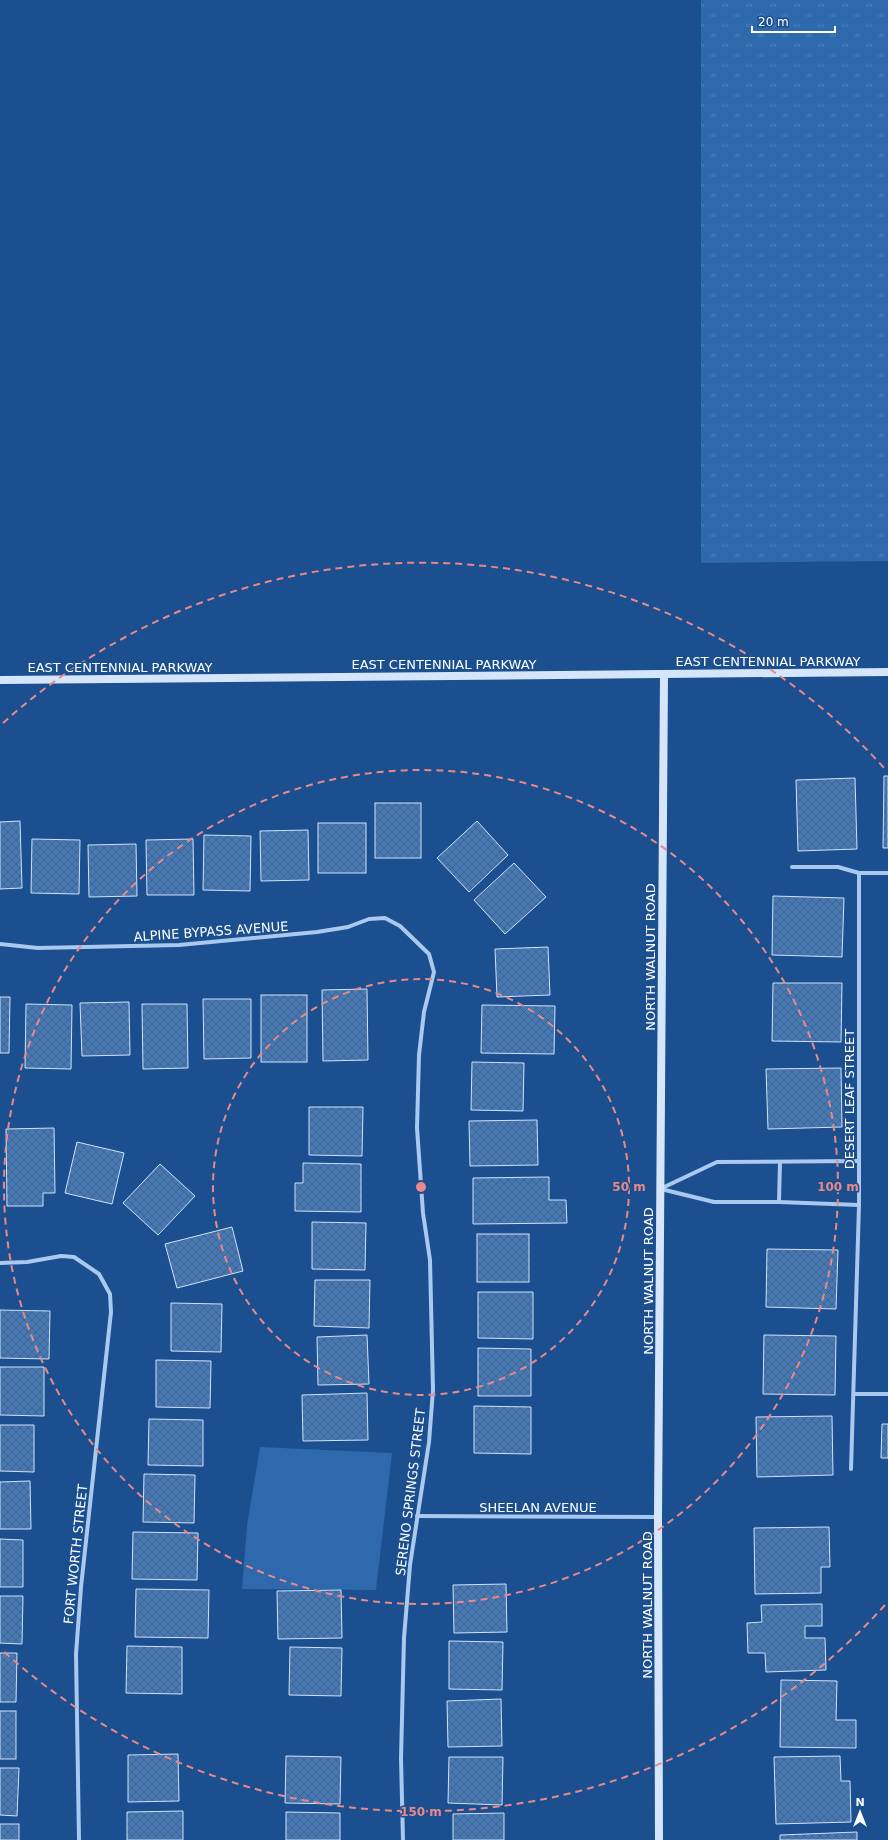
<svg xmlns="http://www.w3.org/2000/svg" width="888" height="1840" font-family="'DejaVu Sans',sans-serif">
	<defs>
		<pattern id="grass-tufts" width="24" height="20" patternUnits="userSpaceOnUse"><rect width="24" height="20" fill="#2e69ad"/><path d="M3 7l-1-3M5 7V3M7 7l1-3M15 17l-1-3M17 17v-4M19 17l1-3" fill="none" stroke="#4d80b9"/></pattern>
		<pattern id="building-cross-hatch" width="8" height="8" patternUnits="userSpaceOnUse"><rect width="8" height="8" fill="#4478b7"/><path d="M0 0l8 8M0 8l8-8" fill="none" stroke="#486282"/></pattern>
	</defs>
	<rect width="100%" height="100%" fill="#1b4f8f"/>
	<path fill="url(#grass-tufts)" d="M701,0H888V561L701,563Z"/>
	<path fill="#2e69ad" d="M260,1447L392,1453L376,1590L242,1589L247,1525Z"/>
	<g fill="url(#building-cross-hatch)" stroke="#cfe3fa">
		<path d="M884,776H888V848H883Z"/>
		<path d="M855,778L857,849L798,851L796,780Z"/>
		<rect x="375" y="803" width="46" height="55"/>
		<path d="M20,821L22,888L0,889V822Z"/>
		<path d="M477,821L508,855L469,892L437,858Z"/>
		<rect x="318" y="823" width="48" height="50"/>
		<path d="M308,830L309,880L261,881L260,831Z"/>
		<path d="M204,835L251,836L250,891L203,890Z"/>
		<path d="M32,839L80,840L79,894L31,893Z"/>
		<path d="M193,839L194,895H147L146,840Z"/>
		<path d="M136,844L137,896L89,897L88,845Z"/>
		<path d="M514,863L546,897L505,934L474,900Z"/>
		<path d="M773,896L844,898L842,957L772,955Z"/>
		<path d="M548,947L550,995L497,997L495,949Z"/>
		<path d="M773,983H842L841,1042L772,1041Z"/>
		<path d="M367,989L368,1060L323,1061L322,990Z"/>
		<rect x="261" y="995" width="46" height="67"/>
		<path d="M0,997H10L9,1053H0Z"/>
		<path d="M203,999H251V1058L204,1059Z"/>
		<path d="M129,1002L130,1055L82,1056L80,1003Z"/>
		<path d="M26,1004L72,1005L71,1069L25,1068Z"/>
		<path d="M142,1004H187L188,1068L143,1069Z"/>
		<path d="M482,1005L555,1006L554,1054L481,1053Z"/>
		<path d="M472,1062L524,1063L523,1111L471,1110Z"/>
		<path d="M841,1068L842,1127L768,1129L766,1069Z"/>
		<path d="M309,1107H363L362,1156L309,1155Z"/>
		<path d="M537,1120L538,1165L470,1166L469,1121Z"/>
		<path d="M54,1128L55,1193H43V1206H7L6,1129Z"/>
		<path d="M77,1142L124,1153L112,1204L65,1193Z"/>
		<path d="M303,1163L361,1164V1212L295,1211V1183H303Z"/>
		<path d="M160,1164L195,1196L158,1235L123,1203Z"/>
		<path d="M549,1177V1200H566L567,1223L473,1224V1178Z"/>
		<path d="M312,1222L366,1223L365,1270L312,1269Z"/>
		<path d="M232,1227L243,1271L177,1288L165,1244Z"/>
		<rect x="477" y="1234" width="52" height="48"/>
		<path d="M767,1249L838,1250L836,1309L766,1307Z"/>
		<path d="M315,1280H370L369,1328L314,1326Z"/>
		<path d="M478,1292H533V1339L478,1338Z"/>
		<path d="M171,1303L222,1304L221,1352L171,1351Z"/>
		<path d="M0,1310L50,1311L49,1359L0,1358Z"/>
		<path d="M367,1335L369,1384L318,1385L317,1337Z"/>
		<path d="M764,1335L836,1336L835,1395L763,1394Z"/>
		<path d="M478,1348L531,1349V1396H478Z"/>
		<path d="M156,1360L211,1361L210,1408L156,1407Z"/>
		<path d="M0,1367H44V1416L0,1415Z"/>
		<path d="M367,1393L368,1440L303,1441L302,1395Z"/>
		<path d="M474,1406L531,1407V1454L474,1453Z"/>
		<path d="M832,1416L833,1475L757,1477L756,1417Z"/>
		<path d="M149,1419L203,1420V1466L148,1465Z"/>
		<path d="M882,1424H888V1458H881Z"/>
		<path d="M0,1425H34V1472L0,1471Z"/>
		<path d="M144,1474L195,1475L194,1523L143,1522Z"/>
		<path d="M30,1481L31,1529H0V1482Z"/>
		<path d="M829,1527L830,1567H821V1593L755,1594L754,1528Z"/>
		<path d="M133,1532L198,1533L197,1580L132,1579Z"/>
		<path d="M0,1539L23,1540V1587H0Z"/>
		<path d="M506,1584L507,1632L454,1633L453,1585Z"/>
		<path d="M136,1589L209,1590L208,1638L135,1637Z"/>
		<path d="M341,1590L342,1638L278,1639L277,1591Z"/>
		<path d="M0,1596H23L22,1644L0,1643Z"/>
		<path d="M822,1604V1626H805V1638H825L826,1670L766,1672L765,1653H748L747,1623L762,1622L761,1605Z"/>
		<path d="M449,1641L503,1642L502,1690L449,1689Z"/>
		<path d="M127,1646L182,1647V1694L126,1693Z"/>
		<path d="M290,1647L342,1648L341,1696L289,1695Z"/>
		<path d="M0,1653H17L16,1702H0Z"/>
		<path d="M781,1680L837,1681L836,1720H856V1748L780,1747Z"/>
		<path d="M501,1699L502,1746L448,1747L447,1701Z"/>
		<rect x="0" y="1711" width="16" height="48"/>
		<path d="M178,1754L179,1801L128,1802V1755Z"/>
		<path d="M286,1756L341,1757L340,1804L285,1803Z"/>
		<path d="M840,1756L841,1781H850L851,1822L776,1824L774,1757Z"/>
		<path d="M449,1757H503L502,1805L448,1803Z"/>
		<path d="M0,1768H19L17,1816L0,1815Z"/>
		<path d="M183,1811V1840H127V1812Z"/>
		<path d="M286,1812L340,1813V1840H286Z"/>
		<path d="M504,1813V1840H453V1814Z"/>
		<rect x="0" y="1824" width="19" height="16"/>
		<path d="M857,1832V1840H780V1835Z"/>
	</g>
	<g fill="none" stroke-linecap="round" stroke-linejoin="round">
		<g stroke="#a9c9ee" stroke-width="4">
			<path d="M792,867H838L859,873H888"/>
			<path d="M0,944L38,948L179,945L317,932L348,927L369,919L385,918L400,926L429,954L434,972L424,1012L419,1055L417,1128L423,1213L430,1260L433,1390L429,1442L410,1565L404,1638L401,1758L403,1840"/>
			<path d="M660,1189L717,1162L859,1161"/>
			<path d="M661,1189L714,1202H779L859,1205"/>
			<path d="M779,1202L780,1162"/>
			<path d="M0,1263L27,1262L61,1256L74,1257L99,1274L110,1294L111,1312L81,1587L76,1654L79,1840"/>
			<path d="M854,1394H888"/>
			<path d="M851,1469L859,1205V873"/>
			<path d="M417,1516L658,1517"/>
		</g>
		<g stroke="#d6e6fa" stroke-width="8">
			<path d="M0,680L888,672"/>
			<path d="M659,1840L658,1517L664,674"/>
		</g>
	</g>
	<g fill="none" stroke="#e88989" stroke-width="2" stroke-dasharray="7 5">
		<circle cx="421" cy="1187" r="208"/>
		<circle cx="421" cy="1187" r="417"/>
		<path d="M885 1605A625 625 0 0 1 3 1651M3 723A625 625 0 0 1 885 769"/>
	</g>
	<g text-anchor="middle" stroke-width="3" stroke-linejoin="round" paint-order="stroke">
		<g font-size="13" fill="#fff" stroke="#1b4f8f">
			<text x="768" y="666">EAST CENTENNIAL PARKWAY</text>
			<text x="444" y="669">EAST CENTENNIAL PARKWAY</text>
			<text x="120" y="672">EAST CENTENNIAL PARKWAY</text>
			<text transform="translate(211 931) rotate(-4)" y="5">ALPINE BYPASS AVENUE</text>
			<text transform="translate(650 957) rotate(-90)" y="5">NORTH WALNUT ROAD</text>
			<text transform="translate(849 1099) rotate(-90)" y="5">DESERT LEAF STREET</text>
			<text transform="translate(648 1281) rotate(-90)" y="5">NORTH WALNUT ROAD</text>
			<text transform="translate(410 1492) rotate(-83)" y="5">SERENO SPRINGS STREET</text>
			<text x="538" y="1512">SHEELAN AVENUE</text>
			<text transform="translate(75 1554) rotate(-84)" y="5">FORT WORTH STREET</text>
			<text transform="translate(647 1605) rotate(-90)" y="5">NORTH WALNUT ROAD</text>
		</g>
	</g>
	<circle cx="421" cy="1187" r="6" fill="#e88989" stroke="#1b4f8f" stroke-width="2"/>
	<g font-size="12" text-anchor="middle" font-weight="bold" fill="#e88989" stroke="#1b4f8f" stroke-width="3" stroke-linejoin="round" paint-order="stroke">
		<text x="629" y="1191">50 m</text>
		<text x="838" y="1191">100 m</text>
		<text x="421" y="1816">150 m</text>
	</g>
	<g transform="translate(860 1812)" stroke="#1b4f8f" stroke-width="3" paint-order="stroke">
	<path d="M0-3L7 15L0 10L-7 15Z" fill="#ffffff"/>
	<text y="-6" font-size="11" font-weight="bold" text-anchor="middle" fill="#ffffff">N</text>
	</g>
	<path d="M752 26v6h83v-6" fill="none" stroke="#ffffff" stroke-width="2"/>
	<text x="758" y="26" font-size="12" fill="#ffffff" stroke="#1b4f8f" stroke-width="3" paint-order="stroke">20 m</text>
</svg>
